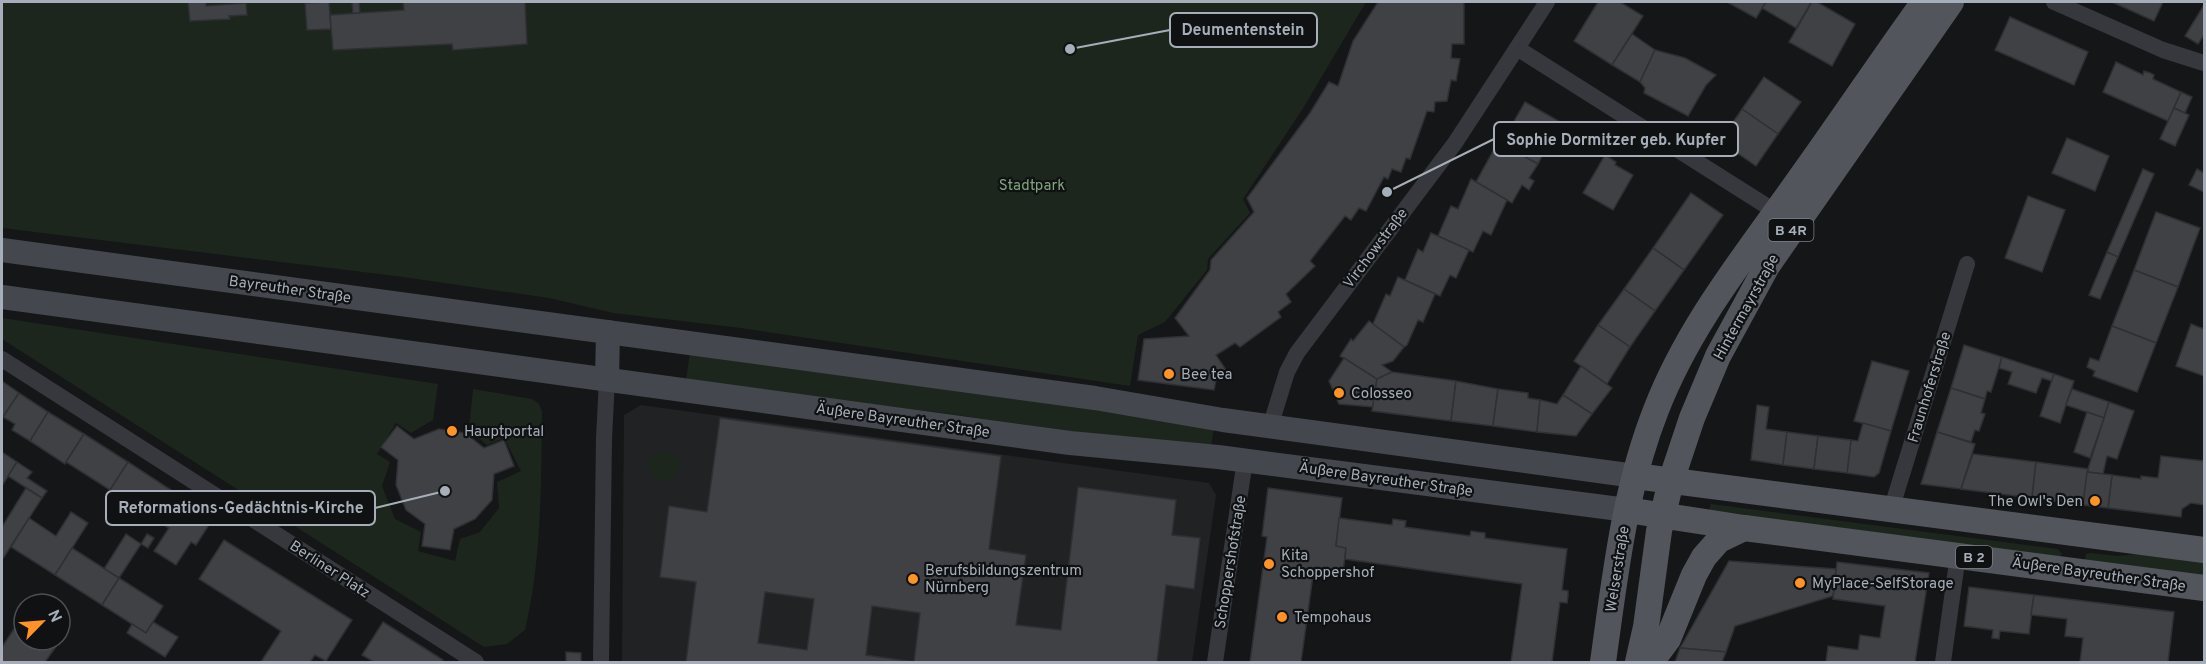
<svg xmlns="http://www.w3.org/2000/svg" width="2206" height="664" font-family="Overpass,sans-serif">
	<rect width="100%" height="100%" fill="#151617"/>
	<path fill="#212224" d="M641,405L1209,483L1216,495L1192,662H622L624,415Z"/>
	<g fill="#1d261d">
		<path d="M2,2H1366L1302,110L1243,199L1250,213L1208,259L1207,270L1165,322L1138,335L1130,386L741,328L613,313L549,298L396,276L2,228Z"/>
		<path d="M2,318L438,384L433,420L411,433L396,423L377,454L390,462L382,486L395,519L421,532L418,551L455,561L460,539L480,532L499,508L497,482L521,471L504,438L487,445L469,430L473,389L532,399L539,404L542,411C541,485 542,558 525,630L507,644L484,647L2,339Z"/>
		<path d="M690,352L1101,409L1214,428L1211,446L1112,437L950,414L686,381Z"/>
		<circle cx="664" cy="466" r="15"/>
		<path d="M1711,504L2058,549L2062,554L2060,557L1708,512Z"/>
		<path d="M2090,553L2117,556L2149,553L2204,560V577L2085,560L2086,554Z"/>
	</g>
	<g fill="#3f4145" stroke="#2f3034" stroke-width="1.5" fill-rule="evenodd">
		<path d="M188,2H206V6L246,3L247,15L229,16L230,19L190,21Z"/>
		<path d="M329,2L331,29L307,30L305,3Z"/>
		<path d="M352,2H359L360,13L353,14Z"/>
		<path d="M403,2H525L527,44L453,50L452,44L333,50L330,15L404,10Z"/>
		<path d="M1378,2H1464V44H1452L1451,58L1460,59L1456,81L1451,80L1447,101L1435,102L1434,112L1427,111L1410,159L1406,158L1401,172L1392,169L1388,179L1384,177L1366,211L1359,208L1351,220L1345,216L1310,261L1315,266L1286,294L1291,302L1278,312L1281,317L1240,347L1235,343L1216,355L1226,370L1217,375L1214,390L1138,380L1144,339L1189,336L1175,318L1210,270L1211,260L1254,212L1247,198L1310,113L1329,82L1338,86L1353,41Z"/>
		<path d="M1598,2H1620L1643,16L1612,65L1574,41Z"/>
		<path d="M1727,2H1766L1756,18Z"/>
		<path d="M1766,2H1808L1811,3L1796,28L1762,8Z"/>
		<path d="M1812,2H1817L1855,24L1832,66L1789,42Z"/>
		<path d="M2112,2H2163L2154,21Z"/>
		<path d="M2204,5V35L2198,44L2185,36Z"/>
		<path d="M2010,17L2088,52L2074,85L1995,50Z"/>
		<path d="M1632,34L1655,50L1640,82L1612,65Z"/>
		<path d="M1655,50L1685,58L1716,75L1706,85L1688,116L1644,93L1645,88L1640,82Z"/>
		<path d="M2116,62L2143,75L2144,71L2150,73L2154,75L2153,79L2181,92L2168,121L2103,92Z"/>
		<path d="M1764,77L1801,102L1778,134L1742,109Z"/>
		<path d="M2181,92L2192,97L2185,113L2174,108Z"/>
		<path d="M1525,102L1562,123L1550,144L1554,146L1549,155L1544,152L1538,164L1501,144Z"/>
		<path d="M2174,108L2189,115L2175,146L2160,139Z"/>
		<path d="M1742,109L1778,134L1756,166L1720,141Z"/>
		<path d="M2067,138L2109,156L2095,191L2052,173Z"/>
		<path d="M1498,142L1538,164L1529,178L1534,181L1529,190L1522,185L1512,203L1476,182Z"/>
		<path d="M1605,155L1616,162L1615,165L1633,175L1613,210L1583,193Z"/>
		<path d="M2143,169L2154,174L2118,257L2107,252Z"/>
		<path d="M2197,169L2204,173V192L2189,185Z"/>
		<path d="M1471,179L1507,200L1491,235L1483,231L1473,252L1438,236L1451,206L1458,209Z"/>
		<path d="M1691,193L1723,215L1684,270L1653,248Z"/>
		<path d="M2028,196L2065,210L2042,272L2005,258Z"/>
		<path d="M2156,212L2200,228L2178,287L2134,270Z"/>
		<path d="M1431,233L1469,250L1456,278L1450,275L1440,296L1405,280L1418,249L1423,252Z"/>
		<path d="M1653,248L1684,270L1655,311L1624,289Z"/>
		<path d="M2107,252L2118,257L2100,299L2089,295Z"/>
		<path d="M2134,270L2178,287L2156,343L2112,326Z"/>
		<path d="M1398,277L1435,294L1423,322L1418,320L1407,345L1404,347L1373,324L1386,294L1390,296Z"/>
		<path d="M1624,289L1655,311L1630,347L1598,325Z"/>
		<path d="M1369,321L1404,347L1393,361L1382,365L1392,372L1377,379L1340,356L1351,339L1353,341Z"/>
		<path d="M2191,324L2204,329V376L2176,366Z"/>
		<path d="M1598,325L1630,347L1607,384L1574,361Z"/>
		<path d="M2112,326L2156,343L2137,392L2093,376L2095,371L2087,367L2090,358L2099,361Z"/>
		<path d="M1964,345L2002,357L1991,392L1987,391L1985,399L1951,388Z"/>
		<path d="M2002,357L2054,374L2052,381L2042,378L2036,393L2008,384L2012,372L1999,368Z"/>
		<path d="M1344,358L1377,379L1373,407L1339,404L1329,381Z"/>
		<path d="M1872,361L1909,371L1891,431L1854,421Z"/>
		<path d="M1581,366L1612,388L1592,414L1563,395Z"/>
		<path d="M1392,372L1456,381L1451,421L1372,411L1377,379Z"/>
		<path d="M2054,374L2074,381L2060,423L2040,416Z"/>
		<path d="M2,381L19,393L3,417L2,415Z"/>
		<path d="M1456,381L1498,389L1493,426L1451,421Z"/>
		<path d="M1951,388L1985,399L1981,413L1985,414L1979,431L1975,430L1971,442L1937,432Z"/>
		<path d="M1498,389L1528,393V398L1540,400L1537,432L1493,426Z"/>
		<path d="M2072,389L2109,402L2104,418L2066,405Z"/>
		<path d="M19,393L48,412L30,441L12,430L15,424L3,417Z"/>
		<path d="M1563,395L1592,414L1576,436L1537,432L1540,400L1557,404Z"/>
		<path d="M2109,402L2134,411L2117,459L2107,456L2103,474L2087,472Z"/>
		<path d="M1757,405L1769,407L1766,429L1787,432L1783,465L1751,460Z"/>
		<path d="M48,412L84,434L65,464L30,441Z"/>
		<path d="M2087,412L2104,418L2090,458L2074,452Z"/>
		<path d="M720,418L1001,456L989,549L1026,555L1016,625L1061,630L1078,487L1176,500L1172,535L1200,538L1194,589L1166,585L1157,662H686L696,582L660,577L669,506L707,512ZM765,592L814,599L807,650L758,643ZM872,606L920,613L914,662L866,655Z"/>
		<path d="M1863,423L1891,431L1879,473L1874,477L1847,473L1851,440L1858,441Z"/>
		<path d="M397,426L414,439L439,429L465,433L484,448L504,440L514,466L494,474L492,500L475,519L454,529L450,550L422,546L425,524L406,510L396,485L398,460L381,447Z"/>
		<path d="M1787,432L1818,436L1814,469L1783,465Z"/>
		<path d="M1937,432L1975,444L1961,489L1921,484Z"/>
		<path d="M84,434L128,462L110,490L66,462Z"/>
		<path d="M1818,436L1851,440L1847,473L1814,469Z"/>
		<path d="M2,452L17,462L2,486Z"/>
		<path d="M1973,454L2036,462L2032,498L1961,489Z"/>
		<path d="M2161,456L2204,461V505L2191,503L2182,509L2181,517L2108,508L2112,475L2141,479V476L2158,478Z"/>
		<path d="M17,462L32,472L27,478L47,491L42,498L8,476Z"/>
		<path d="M128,462L174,492L156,520L110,490Z"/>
		<path d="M2036,462L2088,469L2083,505L2032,498Z"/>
		<path d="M2087,472L2112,475L2108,508L2083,505Z"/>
		<path d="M26,488L42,498L2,560V527Z"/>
		<path d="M1268,488L1342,498L1336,546L1346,548L1343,572L1314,568L1301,662H1250L1267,537L1262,536Z"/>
		<path d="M174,492L214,517L196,545L191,542L176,565L154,551L169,528L156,520Z"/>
		<path d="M71,512L88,523L55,575L11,547L29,518L56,536Z"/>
		<path d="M1339,518L1392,525L1393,519L1406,521L1405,527L1470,536L1471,531L1477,532L1485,533V538L1567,549L1562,590L1568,591V596L1567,603L1560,602L1552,662H1511L1522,584L1345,559L1346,548L1336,546Z"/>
		<path d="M126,534L141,544L119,578L104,569Z"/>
		<path d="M147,534L154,538L148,548L141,544Z"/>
		<path d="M224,540L352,620L326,661L315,655L310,662H261L281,631L199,579Z"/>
		<path d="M72,548L119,578L102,605L55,575Z"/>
		<path d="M1729,561L1836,569L1833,596L1735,626L1726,652L1680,648Z"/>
		<path d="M1837,562L1929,573L1915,662H1826L1828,646L1858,650L1860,635L1880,638L1885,606L1833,599Z"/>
		<path d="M119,578L163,606L146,633L102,605Z"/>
		<path d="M1969,587L2034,595L2029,634L2000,631L1999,639L1992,638L1993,630L1964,626Z"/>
		<path d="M2034,595L2174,612L2168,662H2080L2083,638L2065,636L2067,619L2031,615Z"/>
		<path d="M24,614V640H60V630L65,634L45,662H2V647Z"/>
		<path d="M153,622L178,637L165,657L127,633L132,624L146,633Z"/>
		<path d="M383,622L443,660L441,662H374L362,655Z"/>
		<path d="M1680,648L1726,652L1722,662H1675Z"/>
		<path d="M566,652L581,653V662H566Z"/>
	</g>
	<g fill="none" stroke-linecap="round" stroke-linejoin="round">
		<g stroke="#36383d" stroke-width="16">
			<path d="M2054,2L2163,50L2204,63"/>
			<path d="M1517,48L1776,212"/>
			<path d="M2,359L476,662"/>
			<path d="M1270,427L1287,372L1297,353L1455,143L1547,2"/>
			<path d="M1891,510L1967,264"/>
			<path d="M601,662L604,439L607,379"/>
			<path d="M1215,662L1245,460"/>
			<path d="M1943,662L1958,555"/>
		</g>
		<g stroke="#44474d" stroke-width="24">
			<path d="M2,250L1095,398L1223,420L1635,476"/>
			<path d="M2,297L1070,443L1218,457L1627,510"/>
			<path d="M607,379L608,332"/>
		</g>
		<g stroke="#52565c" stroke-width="26">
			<path d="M1635,476L2204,550"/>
			<path d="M1627,510L1744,528L2204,588"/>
			<path d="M1603,662C1615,577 1624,491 1656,410C1688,327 1743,259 1794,187C1838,126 1880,63 1924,2"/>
			<path d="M1638,662L1646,627L1659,531L1671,481L1692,418L1718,356L1767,266L1951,2"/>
			<path d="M1651,662L1668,639L1694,575L1704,557L1719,540L1744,528"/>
		</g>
	</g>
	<g fill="#ff9326" stroke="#101112" stroke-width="2">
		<circle cx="1169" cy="374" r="6"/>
		<circle cx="1339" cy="393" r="6"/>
		<circle cx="452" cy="431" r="6"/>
		<circle cx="2095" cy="501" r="6"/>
		<circle cx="1269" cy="564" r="6"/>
		<circle cx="913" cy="579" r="6"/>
		<circle cx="1800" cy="583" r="6"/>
		<circle cx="1282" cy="617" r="6"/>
	</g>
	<g text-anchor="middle" stroke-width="4.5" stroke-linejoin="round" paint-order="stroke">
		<g fill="#101112" stroke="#798087" stroke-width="1.5">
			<rect x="1768.5" y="219" width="45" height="22" rx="4.5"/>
			<rect x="1956" y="546" width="36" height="22" rx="4.5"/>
		</g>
		<g font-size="14" font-weight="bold" fill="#a6afb9">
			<text x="1791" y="235">B 4R</text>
			<text x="1974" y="562">B 2</text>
		</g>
		<g font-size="15" fill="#80a57c" stroke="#101112">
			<text x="1032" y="190">Stadtpark</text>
		</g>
		<g font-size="15" fill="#a6afb9" stroke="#101112">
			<text transform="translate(1375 248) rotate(-53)" y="5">Virchowstraße</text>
			<text transform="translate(290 289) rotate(8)" y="5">Bayreuther Straße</text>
			<text transform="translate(1746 307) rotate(-61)" y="5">Hintermayrstraße</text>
			<text transform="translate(1929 387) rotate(-73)" y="5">Fraunhoferstraße</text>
			<text transform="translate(903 420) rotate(8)" y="5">Äußere Bayreuther Straße</text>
			<text transform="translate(1386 479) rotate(8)" y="5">Äußere Bayreuther Straße</text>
			<text transform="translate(1230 562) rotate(-81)" y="5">Schoppershofstraße</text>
			<text transform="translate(330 569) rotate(33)" y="5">Berliner Platz</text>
			<text transform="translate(1617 569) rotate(-81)" y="5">Welserstraße</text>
			<text transform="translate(2099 574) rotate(8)" y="5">Äußere Bayreuther Straße</text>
		</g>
		<g font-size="15" fill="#a6afb9" stroke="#101112" text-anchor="start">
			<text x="1181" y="379">Bee tea</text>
			<text x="1351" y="398">Colosseo</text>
			<text x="464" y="436">Hauptportal</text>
			<text x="2083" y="506" text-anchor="end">The Owl's Den</text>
			<text x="1281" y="560">Kita<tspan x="1281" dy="17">Schoppershof</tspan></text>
			<text x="925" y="575">Berufsbildungszentrum<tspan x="925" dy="17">Nürnberg</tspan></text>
			<text x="1812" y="588">MyPlace-SelfStorage</text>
			<text x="1294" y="622">Tempohaus</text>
		</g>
	</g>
	<path fill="none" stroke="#a6afb9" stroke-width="2" d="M1070 49L1170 30M1387 192L1494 139M445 491L375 508"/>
	<g fill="#a6afb9" stroke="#101112" stroke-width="2">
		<circle cx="1070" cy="49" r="6"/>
		<circle cx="1387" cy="192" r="6"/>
		<circle cx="445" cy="491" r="6"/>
	</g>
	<g fill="#101112" stroke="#a6afb9" stroke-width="2">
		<rect x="1170" y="13" width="147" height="34" rx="6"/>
		<rect x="1494" y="122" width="244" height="34" rx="6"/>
		<rect x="106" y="491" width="269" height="34" rx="6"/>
	</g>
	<g font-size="16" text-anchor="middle" font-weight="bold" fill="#a6afb9">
		<text x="1243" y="35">Deumentenstein</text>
		<text x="1616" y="145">Sophie Dormitzer geb. Kupfer</text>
		<text x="241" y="513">Reformations-Gedächtnis-Kirche</text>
	</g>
	<rect width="2206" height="664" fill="none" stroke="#a6afb9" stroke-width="6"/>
	<g transform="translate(42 622) rotate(65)"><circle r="28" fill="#101112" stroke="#4c5055" stroke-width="1.5"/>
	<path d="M0-4.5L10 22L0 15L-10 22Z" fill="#ff9326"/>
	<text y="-9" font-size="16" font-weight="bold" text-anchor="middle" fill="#a6afb9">N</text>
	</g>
</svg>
